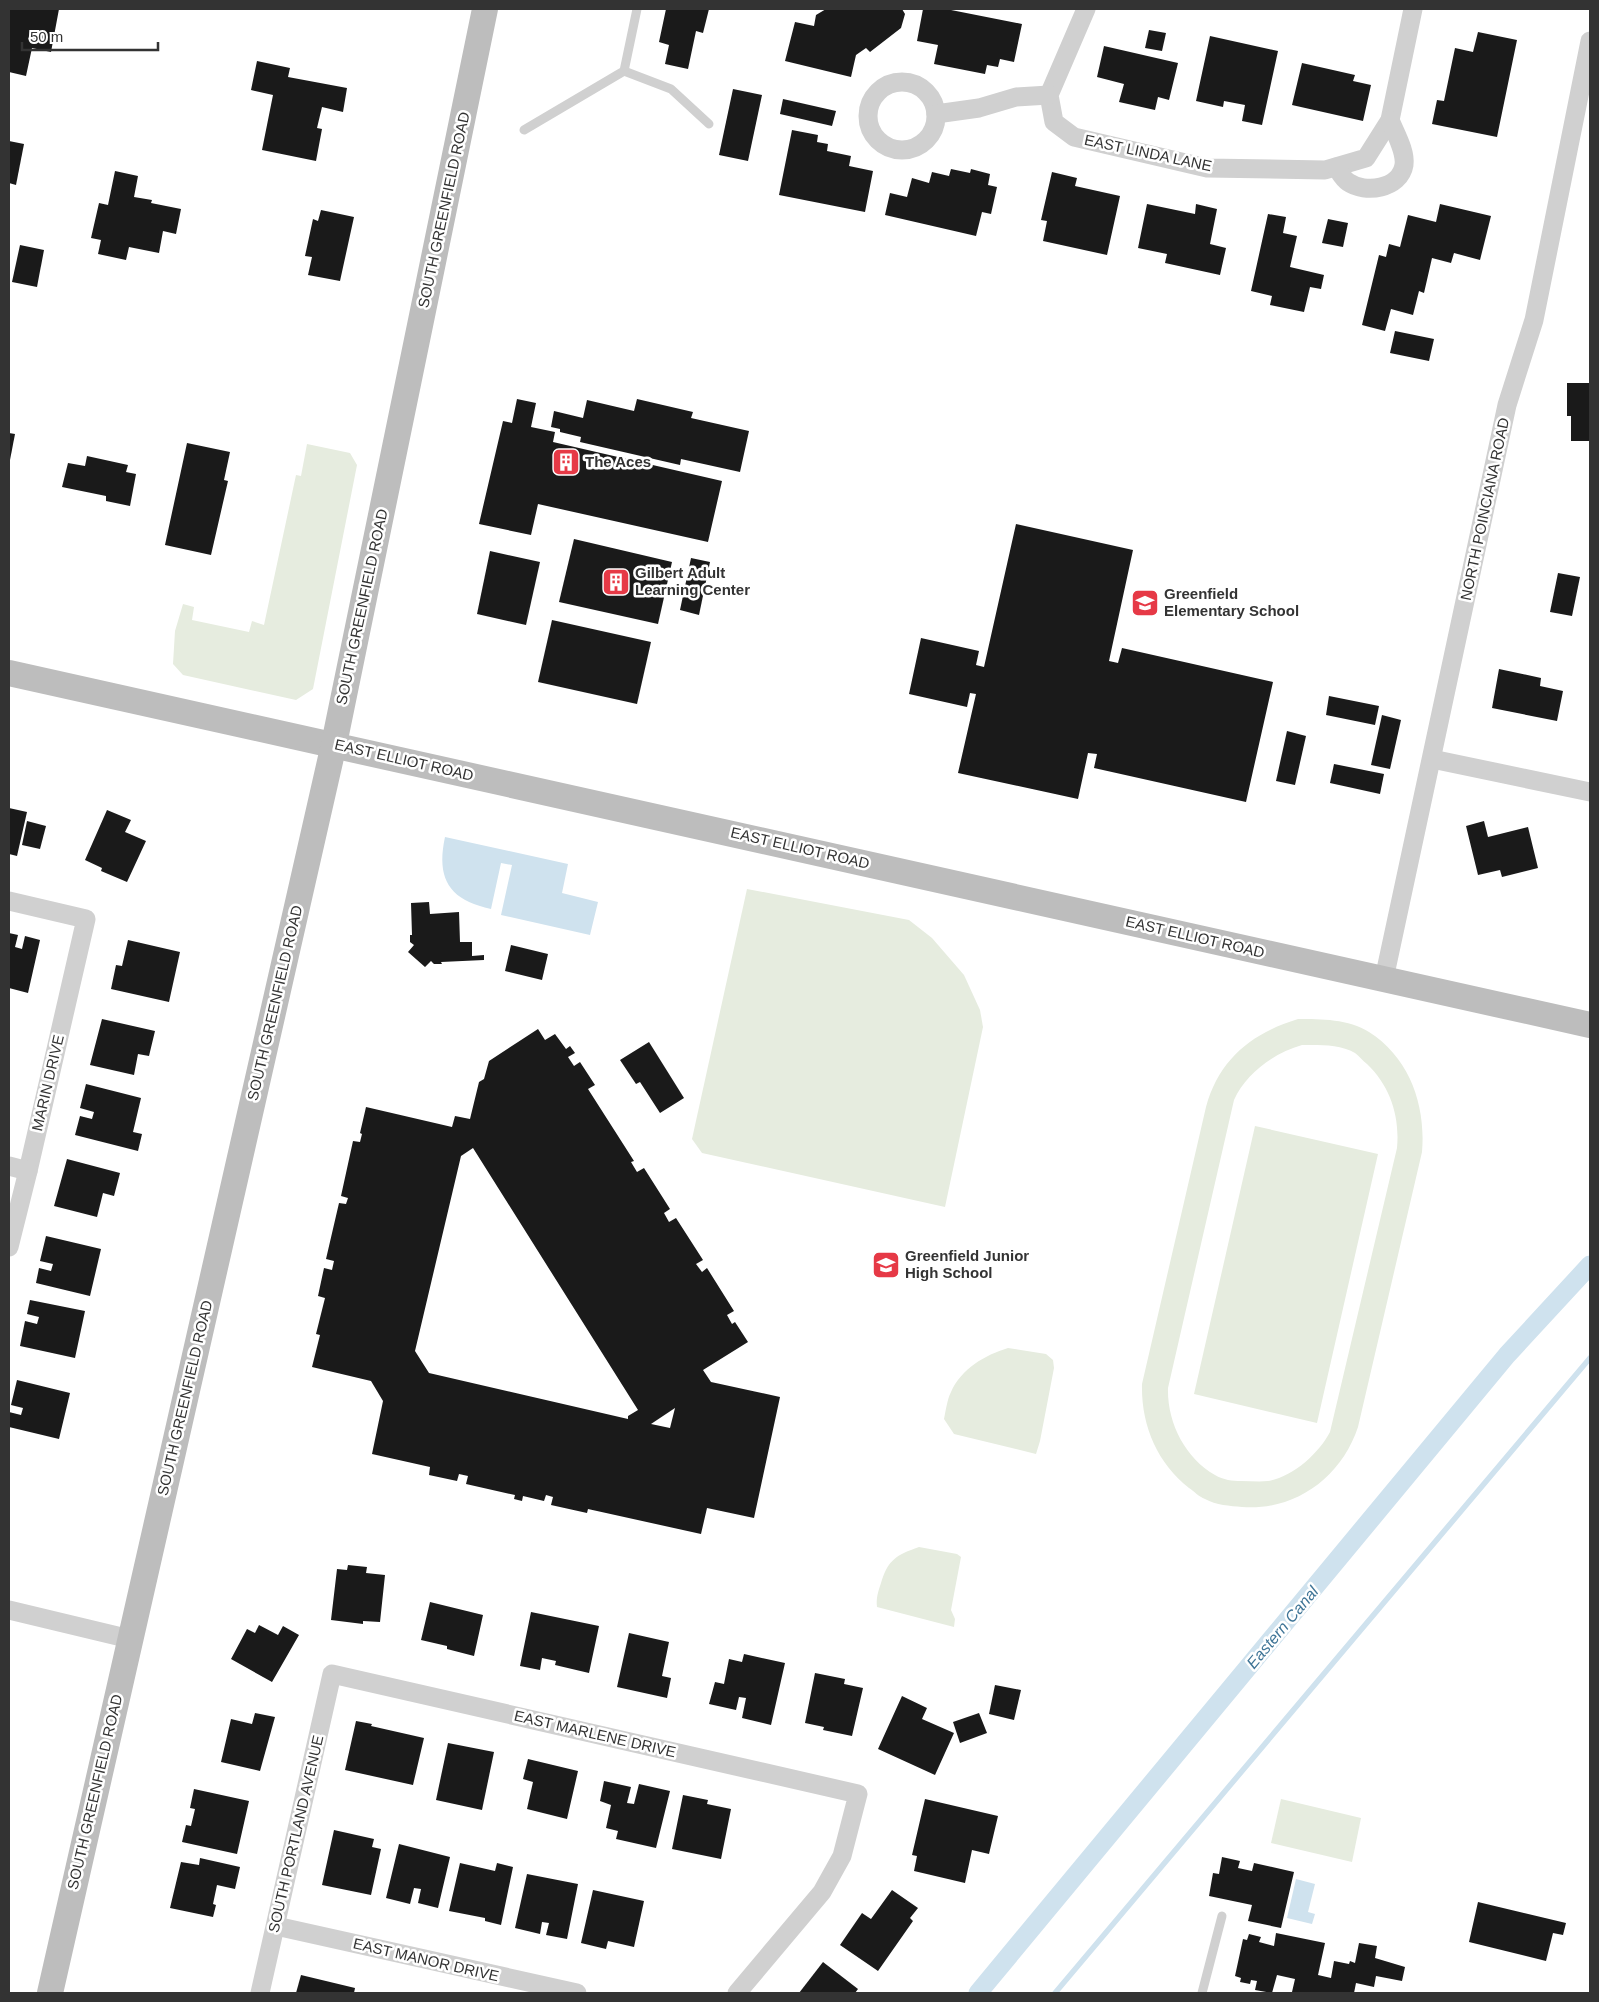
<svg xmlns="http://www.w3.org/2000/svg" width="1599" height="2002" font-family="Arial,sans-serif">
	<rect width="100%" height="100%" fill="#fff"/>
	<g fill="#e6ecdf" fill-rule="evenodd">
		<path d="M307,444L350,453L357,465L313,689L296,700L183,675L173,664L175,631L183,604L194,607L192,620L249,632L252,621L264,625L296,475L301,476Z"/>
		<path d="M747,889L909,920L932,938L964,975L980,1010L983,1027L945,1207L702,1153L692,1139Z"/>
		<path d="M1298,1019C1321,1019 1349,1019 1369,1032C1410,1058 1426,1106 1422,1152L1358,1427C1341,1478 1295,1511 1242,1507C1230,1506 1216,1505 1205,1499C1199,1497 1194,1491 1189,1488C1157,1463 1141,1425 1142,1384L1206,1107C1219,1059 1252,1033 1298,1019ZM1302,1045C1319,1045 1340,1044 1355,1053C1359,1056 1363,1061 1367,1064C1390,1086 1400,1116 1397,1148L1330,1432C1319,1453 1293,1477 1268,1481C1260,1482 1250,1481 1241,1481C1233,1481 1223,1480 1215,1475C1185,1458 1167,1422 1168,1388L1234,1100C1246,1073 1274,1053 1302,1045Z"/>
		<path d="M1255,1126L1378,1154L1317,1423L1194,1394Z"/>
		<path d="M1008,1348L1046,1354L1053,1360L1054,1368L1040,1441L1036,1454L954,1434L944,1419C946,1410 947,1400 951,1392C961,1369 985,1355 1008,1348Z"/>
		<path d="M919,1547L957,1554L961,1557L951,1610L955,1619L954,1627L877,1607C876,1598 878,1592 881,1583C888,1560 896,1555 919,1547Z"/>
		<path d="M1281,1799L1361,1818L1352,1862L1271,1843Z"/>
	</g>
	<g fill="#cfe2ee">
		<path d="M445,837L568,864L562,893L598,902L590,935L501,915L512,865L501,863L491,909C449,900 436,879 445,837Z"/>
		<path d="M1296,1879L1315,1884L1308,1912L1315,1914L1312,1924L1287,1918Z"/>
	</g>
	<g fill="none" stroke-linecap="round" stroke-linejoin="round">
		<path stroke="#cfe2ee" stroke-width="5.5" d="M1055,1993L1590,1358"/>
		<path stroke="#cfe2ee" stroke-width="19" d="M978,1993L1507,1355L1590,1265"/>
	</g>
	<g fill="#1a1a1a" fill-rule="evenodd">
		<path d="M9,9H59L51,52L32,48L26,76L9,72Z"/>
		<path d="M666,9H709L703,33L696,31L688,69L665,64L669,45L659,42Z"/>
		<path d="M826,9H902L905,14L901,28L870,52L866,48L856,55L851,77L785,61L795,22L814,26L816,15Z"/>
		<path d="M923,9H946L1022,24L1014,62L1000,59L998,67L987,65L985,74L934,64L938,45L917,41Z"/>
		<path d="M1149,30L1166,33L1162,51L1145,48Z"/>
		<path d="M1478,32L1517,40L1497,137L1432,124L1437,100L1444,101L1455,48L1473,52Z"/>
		<path d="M1210,36L1278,51L1262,125L1242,121L1245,105L1224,101L1223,107L1196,101Z"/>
		<path d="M1104,46L1178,63L1169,100L1158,97L1155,110L1119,102L1124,84L1097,77Z"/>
		<path d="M257,61L290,68L288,77L347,88L343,112L322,107L317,128L322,129L316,161L262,150L273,95L251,90Z"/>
		<path d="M1302,63L1355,75L1353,81L1371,85L1363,121L1292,105Z"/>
		<path d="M733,89L762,95L748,161L719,155Z"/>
		<path d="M783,99L836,111L832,126L780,114Z"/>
		<path d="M792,130L818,135L817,142L828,144L827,151L851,156L849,166L873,171L865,212L779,195Z"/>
		<path d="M9,141L24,144L16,185L9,183Z"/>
		<path d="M951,169L970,173L971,169L990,174L988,185L997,187L991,214L982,212L976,236L885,215L890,193L907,197L912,178L929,183L932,172L949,176Z"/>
		<path d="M115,171L138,176L134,197L152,200L151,203L181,209L176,234L163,231L159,253L129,247L126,260L98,254L101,240L91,238L99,203L108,205Z"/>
		<path d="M1052,172L1077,178L1075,186L1120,196L1107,255L1043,241L1047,221L1041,220Z"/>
		<path d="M1147,204L1195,214L1196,204L1217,209L1210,244L1226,248L1220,275L1165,263L1167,254L1138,248Z"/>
		<path d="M1440,204L1491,216L1480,260L1454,253L1451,263L1432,258L1424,293L1419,291L1413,315L1391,309L1385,331L1362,325L1379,255L1386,257L1389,244L1400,247L1408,215L1436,222Z"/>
		<path d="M321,210L354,217L340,281L308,275L312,257L305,256L313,219L318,221Z"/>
		<path d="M1268,214L1286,217L1283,233L1297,236L1290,267L1324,275L1321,289L1310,287L1304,312L1270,305L1272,296L1251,291Z"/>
		<path d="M1328,219L1348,223L1343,247L1322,243Z"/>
		<path d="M20,245L44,250L37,287L12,282Z"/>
		<path d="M1395,331L1434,339L1429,361L1390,353Z"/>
		<path d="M1567,383H1590V441H1571V416H1567Z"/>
		<path d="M517,399L536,403L531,427L555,432L553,442L722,481L708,542L538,504L531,535L479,524L503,421L512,423Z"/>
		<path d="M637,399L693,412L691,418L749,431L740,472L681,459L680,465L580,442L581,437L560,432V429L551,427L554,411L583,418L587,400L634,411Z"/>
		<path d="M9,433L15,434L10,460H9Z"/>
		<path d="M187,443L230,452L224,480L228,481L211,555L165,545Z"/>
		<path d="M87,456L128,465L126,472L136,474L130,506L106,501V496L62,487L68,463L85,466Z"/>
		<path d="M1016,524L1133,550L1109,661L1118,663L1122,648L1273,682L1246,802L1094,768L1097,754L1088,753L1078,799L958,773L976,694L970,693L967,707L909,694L921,638L979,651L976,665L984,667Z"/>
		<path d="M574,539L672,562L658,624L559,602Z"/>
		<path d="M490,551L540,562L526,625L477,614Z"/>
		<path d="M691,558L710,562L699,615L680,610Z"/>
		<path d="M1558,573L1580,577L1572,616L1550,612Z"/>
		<path d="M552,620L651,642L637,704L538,682Z"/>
		<path d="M1499,669L1541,678L1540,686L1563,691L1557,721L1492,708Z"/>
		<path d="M1329,696L1379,706L1375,725L1326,715Z"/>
		<path d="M1382,715L1401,720L1390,769L1371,765Z"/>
		<path d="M1287,731L1306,736L1295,785L1276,781Z"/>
		<path d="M1334,764L1384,774L1380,794L1330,783Z"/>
		<path d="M9,808L27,812L17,856L9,854Z"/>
		<path d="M107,810L131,820L125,832L146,841L127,882L101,871L102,868L85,860Z"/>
		<path d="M27,821L46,826L40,849L22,845Z"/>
		<path d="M1484,821L1488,837L1528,827L1538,868L1502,877L1500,870L1478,875L1466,826Z"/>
		<path d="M429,902L430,914L459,912L460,942H472V956L484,955V960L441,962L442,964H434L431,961L425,967L408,952L414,945L410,942V935H412L411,903Z"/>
		<path d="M9,933L18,935L15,947L22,949L25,936L40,940L28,993L9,988Z"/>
		<path d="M128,940L180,952L169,1002L111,989L116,965L122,966Z"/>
		<path d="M511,945L548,954L542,980L505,971Z"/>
		<path d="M102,1019L155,1031L149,1056L138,1054L134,1075L90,1065Z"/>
		<path d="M538,1029L545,1040L555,1034L566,1049L570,1046L575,1053L568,1057L574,1066L580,1062L595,1085L588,1089L634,1161L631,1162L637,1172L644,1168L670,1209L664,1213L669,1222L676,1218L703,1260L696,1264L702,1272L707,1268L734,1311L727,1315L732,1324L735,1322L748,1342L703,1370L711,1382L780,1397L754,1518L707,1508L701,1534L588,1509L587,1513L551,1505L553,1497L546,1495L544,1501L523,1496L522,1501L514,1499L515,1495L466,1484L468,1476L459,1474L457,1481L429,1475L430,1467L372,1454L383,1401L371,1381L312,1367L320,1335L316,1334L325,1298L318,1296L324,1268L332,1270L334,1261L326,1259L339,1203L346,1204L348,1198L341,1196L353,1141L360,1142L362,1134L360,1133L366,1107L452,1127L455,1116L470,1119L479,1082L484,1079L489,1061ZM473,1148L638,1410L628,1416V1419L429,1373L415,1351L461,1156ZM675,1408L670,1428L651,1424Z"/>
		<path d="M649,1042L684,1098L660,1113L640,1082L636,1084L620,1060Z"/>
		<path d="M86,1084L141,1098L133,1132L142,1134L138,1151L75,1135L80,1116L92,1119L94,1112L80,1108Z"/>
		<path d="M67,1159L120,1173L114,1196L103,1193L97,1217L54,1206Z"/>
		<path d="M46,1236L101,1249L90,1296L36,1283L39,1268L51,1271L53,1264L40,1261Z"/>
		<path d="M30,1300L85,1311L75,1358L20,1346L25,1321L37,1324L39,1317L27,1314Z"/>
		<path d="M17,1380L70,1393L59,1439L9,1427V1412L21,1415L23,1408L11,1405Z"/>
		<path d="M348,1565L367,1567L366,1573L385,1575L380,1622L363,1621V1624L331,1620L337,1569L347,1570Z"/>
		<path d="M430,1602L483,1615L474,1656L447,1649V1646L421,1640Z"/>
		<path d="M531,1612L599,1626L589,1673L555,1665L556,1661L542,1658L540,1670L520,1666Z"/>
		<path d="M259,1625L278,1635L283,1626L299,1635L272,1682L231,1659L247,1629L255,1633Z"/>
		<path d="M629,1633L669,1642L662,1676L671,1678L667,1698L617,1687Z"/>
		<path d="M744,1654L785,1663L771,1725L742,1718L746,1698L739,1697L736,1710L709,1704L715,1682L724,1684L729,1659L742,1662Z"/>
		<path d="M815,1673L845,1679L844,1684L863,1688L852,1736L823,1730L824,1727L805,1723Z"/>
		<path d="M995,1685L1021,1690L1014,1720L989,1714Z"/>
		<path d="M902,1696L927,1708L922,1719L954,1733L935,1775L878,1749Z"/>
		<path d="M255,1713L275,1717L260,1771L221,1762L231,1719L252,1724Z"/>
		<path d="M979,1713L987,1733L960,1743L953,1722Z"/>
		<path d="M356,1721L372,1724L371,1726L424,1738L413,1785L345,1770Z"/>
		<path d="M448,1743L494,1752L482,1810L436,1800Z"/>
		<path d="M528,1759L578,1771L567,1819L527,1809L533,1782L523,1779Z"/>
		<path d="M604,1781L631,1787L627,1803L634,1804L639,1784L670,1791L656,1848L616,1839L618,1831L606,1828L611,1805L600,1801Z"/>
		<path d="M194,1789L249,1801L237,1854L182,1842L186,1825L191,1826L195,1809L190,1808Z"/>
		<path d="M683,1795L708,1800L707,1804L731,1809L721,1859L672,1849Z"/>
		<path d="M925,1799L998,1816L989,1854L972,1850L965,1883L914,1871L917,1856L912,1855Z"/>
		<path d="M334,1830L374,1839L372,1847L381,1849L371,1895L322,1885Z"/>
		<path d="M399,1844L450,1857L438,1908L418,1903L421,1889L414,1888L410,1904L386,1898Z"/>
		<path d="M1222,1857L1240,1861L1238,1868L1252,1871L1254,1863L1294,1872L1281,1928L1248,1921L1252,1905L1209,1896L1213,1873L1219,1874Z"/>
		<path d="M200,1858L240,1867L235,1889L217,1885L213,1904L216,1905L213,1917L170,1908L181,1862L199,1865Z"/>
		<path d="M460,1863L495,1871L497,1863L513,1867L501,1925L485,1921V1918L449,1911Z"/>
		<path d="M527,1874L578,1884L567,1939L546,1935L549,1923L542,1922L540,1934L515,1928Z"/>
		<path d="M593,1890L644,1901L634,1947L608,1941L606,1949L581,1943Z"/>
		<path d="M892,1890L918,1908L910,1918L913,1921L878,1971L840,1945L862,1913L871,1919Z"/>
		<path d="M1478,1902L1566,1923L1563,1935L1553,1933L1546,1961L1469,1942Z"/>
		<path d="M1276,1933L1325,1943L1318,1975L1331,1978L1334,1961L1349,1964L1350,1961L1355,1963L1359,1943L1377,1946L1375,1958L1405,1967L1402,1981L1376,1976L1374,1987L1356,1983L1354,1993H1297L1292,1992L1295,1979L1277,1975L1272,1993L1255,1990L1257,1981L1251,1980L1250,1984L1240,1982L1241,1978L1235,1976L1243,1939L1247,1940L1249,1934L1261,1937L1259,1942L1274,1946Z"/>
		<path d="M823,1962L858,1989L855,1993H799Z"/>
		<path d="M301,1975L355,1988L354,1993H296Z"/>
	</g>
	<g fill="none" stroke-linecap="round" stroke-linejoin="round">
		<g stroke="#d0d0d0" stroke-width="9">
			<path d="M624,71L671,89L709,124"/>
			<path d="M524,130L624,71L637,9"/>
			<path d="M1202,1993L1222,1916"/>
		</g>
		<g stroke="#d0d0d0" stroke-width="19">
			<path d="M1086,9L1049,95L1054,122L1074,137L1207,168L1325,170L1366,158L1390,120L1413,9"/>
			<circle cx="902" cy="116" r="34"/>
			<path d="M936,114L979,108L1016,97L1049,95"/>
			<path d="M1336,167C1339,171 1343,179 1348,182C1365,194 1400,189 1404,165C1406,151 1395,133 1390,120"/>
			<path d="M1432,759L1590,792"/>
			<path d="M9,901L86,919L28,1171L9,1247"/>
			<path d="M1384,979L1507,405L1534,320L1590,41"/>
			<path d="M9,1166L28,1171"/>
			<path d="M9,1610L130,1639"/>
			<path d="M276,1926L577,1993"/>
			<path d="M260,1993L332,1674L858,1794L842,1856L822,1892L737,1993"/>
		</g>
		<g stroke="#bdbdbd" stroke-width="26">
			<path d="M9,673L1590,1025"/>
			<path d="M50,1993L334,744L485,9"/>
		</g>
	</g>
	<defs>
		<g id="building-square" transform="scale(1.4375)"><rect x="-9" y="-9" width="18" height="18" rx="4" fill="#e63946" stroke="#fff"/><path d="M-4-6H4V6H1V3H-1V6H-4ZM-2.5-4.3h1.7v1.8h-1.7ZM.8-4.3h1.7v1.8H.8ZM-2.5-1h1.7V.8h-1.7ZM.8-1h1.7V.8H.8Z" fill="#fff"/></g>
		<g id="school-square" transform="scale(1.4375)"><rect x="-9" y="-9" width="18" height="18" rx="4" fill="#e63946" stroke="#fff"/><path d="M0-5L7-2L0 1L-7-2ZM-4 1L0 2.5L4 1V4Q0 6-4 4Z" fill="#fff"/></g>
	</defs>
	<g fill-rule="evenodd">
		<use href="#building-square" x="566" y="462"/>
		<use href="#building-square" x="616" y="582"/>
		<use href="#school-square" x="1145" y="603"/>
		<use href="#school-square" x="886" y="1265"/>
	</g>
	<g text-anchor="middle" stroke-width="5" stroke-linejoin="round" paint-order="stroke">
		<g font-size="15" fill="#333" stroke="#fff">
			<text transform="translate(1148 153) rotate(12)" y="5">EAST LINDA LANE</text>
			<text transform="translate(444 210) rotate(-78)" y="5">SOUTH GREENFIELD ROAD</text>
			<text transform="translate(1485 509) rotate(-78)" y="5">NORTH POINCIANA ROAD</text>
			<text transform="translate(362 607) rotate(-78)" y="5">SOUTH GREENFIELD ROAD</text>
			<text transform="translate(404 760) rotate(13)" y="5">EAST ELLIOT ROAD</text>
			<text transform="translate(800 848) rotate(13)" y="5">EAST ELLIOT ROAD</text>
			<text transform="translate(1195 937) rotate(13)" y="5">EAST ELLIOT ROAD</text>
			<text transform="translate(275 1003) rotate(-77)" y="5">SOUTH GREENFIELD ROAD</text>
			<text transform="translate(48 1083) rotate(-77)" y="5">MARIN DRIVE</text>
			<text transform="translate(185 1398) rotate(-77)" y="5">SOUTH GREENFIELD ROAD</text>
			<text transform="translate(595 1734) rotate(13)" y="5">EAST MARLENE DRIVE</text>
			<text transform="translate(95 1792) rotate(-77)" y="5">SOUTH GREENFIELD ROAD</text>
			<text transform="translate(296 1834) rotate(-77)" y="5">SOUTH PORTLAND AVENUE</text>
			<text transform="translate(426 1960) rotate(13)" y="5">EAST MANOR DRIVE</text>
		</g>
		<g font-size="15" font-weight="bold" fill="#333" stroke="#fff" text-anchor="start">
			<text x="585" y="467">The Aces</text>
			<text x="635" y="578">Gilbert Adult<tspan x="635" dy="17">Learning Center</tspan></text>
			<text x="1164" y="599">Greenfield<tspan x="1164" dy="17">Elementary School</tspan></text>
			<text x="905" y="1261">Greenfield Junior<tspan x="905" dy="17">High School</tspan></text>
		</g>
		<g font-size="16" font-style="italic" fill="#3f7597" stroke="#fff">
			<text transform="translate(1282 1627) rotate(-50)" y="6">Eastern Canal</text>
		</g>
	</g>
	<rect width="1599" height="2002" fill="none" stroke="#333333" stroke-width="20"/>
	<path d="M22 42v8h136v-8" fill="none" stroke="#333333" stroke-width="2.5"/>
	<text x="30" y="42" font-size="15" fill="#333333" stroke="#ffffff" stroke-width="4" paint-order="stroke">50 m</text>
</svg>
